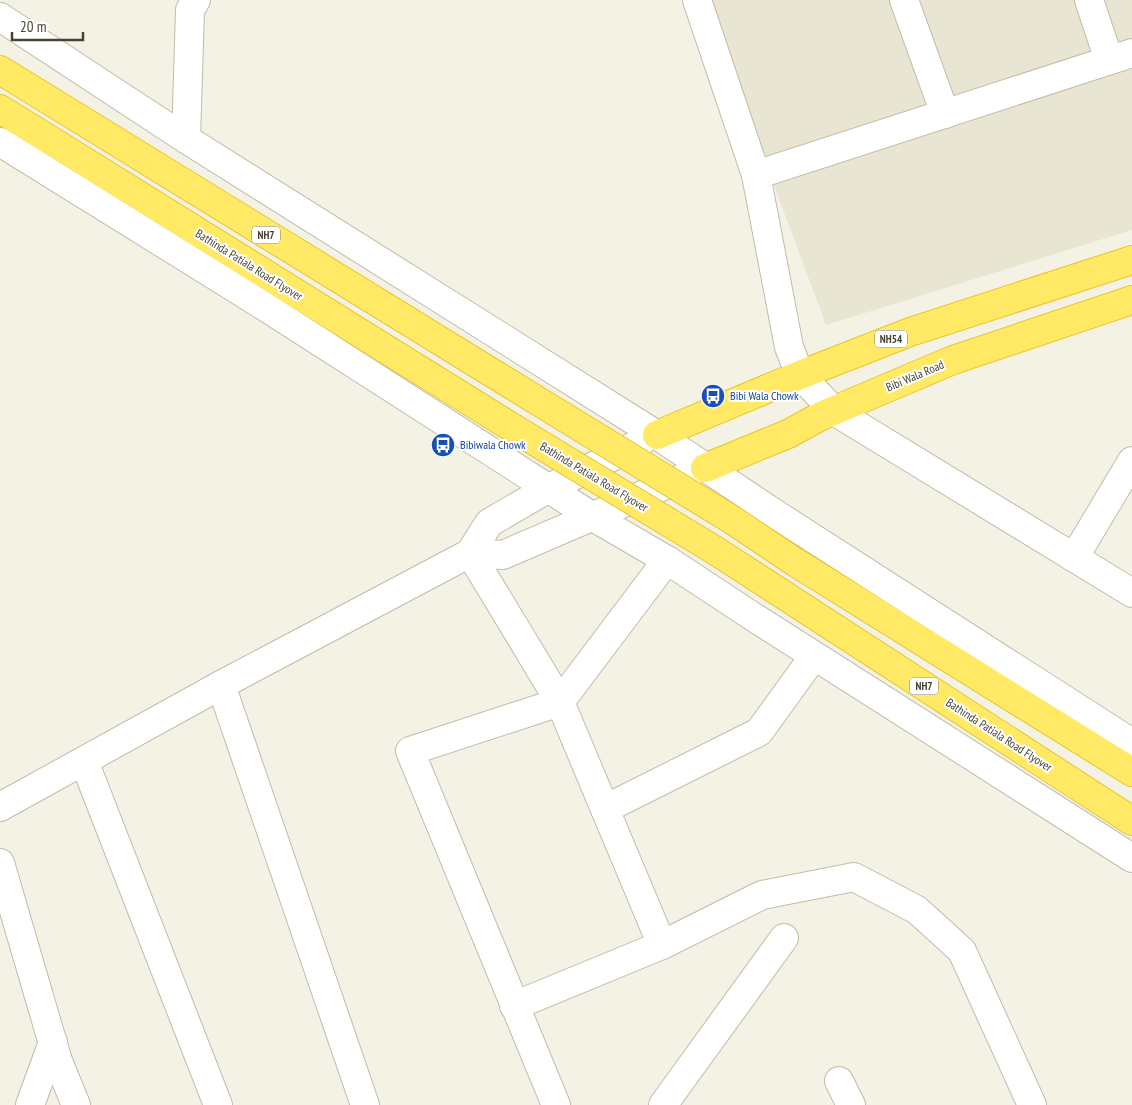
<svg xmlns="http://www.w3.org/2000/svg" width="1132" height="1105" font-family="'PT Sans Narrow',sans-serif">
	<rect width="100%" height="100%" fill="#f4f2e5"/>
	<path fill="#e8e5d3" d="M705,0H1132V230L826,325Z"/>
	<g fill="none" stroke-linecap="round" stroke-linejoin="round">
		<g stroke="#c0bca7" stroke-width="30">
			<g id="minor">
				<path d="M697,0L756,175L789,347L800,375L834,411L1132,593"/>
				<path d="M904,0L945,114"/>
				<path d="M1089,0L1109,60"/>
				<path d="M0,17L186,139L657,435L777,515L1132,743"/>
				<path d="M186,139L190,10L196,0"/>
				<path d="M0,142L256,301L593,517L667,560L752,616L1132,858"/>
				<path d="M756,175L1132,53"/>
				<path d="M470,553L560,702L662,945"/>
				<path d="M470,553L503,555L689,475"/>
				<path d="M1074,558L1132,461"/>
				<path d="M221,685L365,1105"/>
				<path d="M84,761L218,1105"/>
				<path d="M0,807L221,685L470,553L489,523L549,488L640,443"/>
				<path d="M605,809L759,732L814,656"/>
				<path d="M0,863L58,1061L76,1105"/>
				<path d="M514,1006L662,945L762,895L854,877L917,910L962,951L1032,1105"/>
				<path d="M839,1081L851,1105"/>
				<path d="M30,1105L53,1042"/>
				<path d="M556,1105L410,751L560,702L667,560"/>
				<path d="M663,1105L784,938"/>
			</g>
		</g>
		<g stroke="#e7c62c" stroke-width="30">
			<g id="highway">
				<path d="M0,70L533,398"/>
				<path d="M0,109L513,428"/>
				<path d="M657,435L800,375L910,332L1132,260"/>
				<path d="M705,468L788,434L821,416L953,360L1132,300"/>
				<path d="M734,521L795,562L1132,772"/>
				<path d="M716,551L1132,821"/>
			</g>
		</g>
		<use href="#minor" stroke="#fff" stroke-width="28"/>
		<use href="#highway" stroke="#ffe965" stroke-width="28"/>
		<g stroke="#e7c62c" stroke-width="30" stroke-linecap="butt">
			<g id="highway-bridge">
				<path d="M533,398L734,521"/>
				<path d="M513,428L716,551"/>
			</g>
		</g>
		<use href="#highway-bridge" stroke="#ffe965" stroke-width="28"/>
	</g>
	<defs>
		<g id="bus-disc" transform="scale(1.25)"><circle r="9.5" fill="#1a4fb4" stroke="#fff"/><path d="M-5-6H5V4H4V6H2V4H-2V6H-4V4H-5ZM-3.5-4V0h7V-4ZM-3.5 1.2v1.5H-2V1.2ZM2 1.2v1.5H3.5V1.2Z" fill="#fff"/></g>
	</defs>
	<g fill-rule="evenodd">
		<use href="#bus-disc" x="713" y="396"/>
		<use href="#bus-disc" x="443" y="445"/>
	</g>
	<g text-anchor="middle" stroke-width="4" stroke-linejoin="round" paint-order="stroke">
		<g fill="#fff" stroke="#7e7b71" stroke-width="1">
			<rect x="252" y="226.5" width="28" height="17" rx="4"/>
			<rect x="875" y="330.5" width="32" height="17" rx="4"/>
			<rect x="910" y="677.5" width="28" height="17" rx="4"/>
		</g>
		<g font-size="11" font-weight="bold" fill="#474334">
			<text x="266" y="239">NH7</text>
			<text x="891" y="343">NH54</text>
			<text x="924" y="690">NH7</text>
		</g>
		<g font-size="12" fill="#474334" stroke="#fff">
			<text transform="translate(249 265) rotate(32)" y="4">Bathinda Patiala Road Flyover</text>
			<text transform="translate(915 376) rotate(-23)" y="4">Bibi Wala Road</text>
			<text transform="translate(594 477) rotate(31)" y="4">Bathinda Patiala Road Flyover</text>
			<text transform="translate(999 735) rotate(33)" y="4">Bathinda Patiala Road Flyover</text>
		</g>
		<g font-size="12" fill="#164399" stroke="#fff" text-anchor="start">
			<text x="730" y="400">Bibi Wala Chowk</text>
			<text x="460" y="449">Bibiwala Chowk</text>
		</g>
	</g>
	<path d="M12 32v8h71v-8" fill="none" stroke="#474334" stroke-width="2.5"/>
	<text x="20" y="32" font-size="15" fill="#474334" stroke="#ffffff" stroke-width="4" paint-order="stroke">20 m</text>
</svg>
